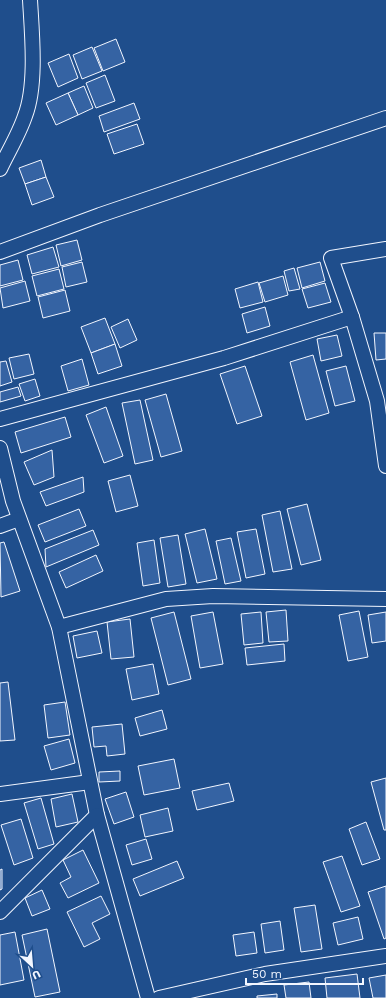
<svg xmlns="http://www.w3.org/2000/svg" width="386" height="998" font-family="'Work Sans',sans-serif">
	<rect width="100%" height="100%" fill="#1f4e8c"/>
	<g fill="#3563a3" stroke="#f2f6ff">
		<path d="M116,39L125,62L103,71L94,48Z"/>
		<path d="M92,47L102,71L82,79L73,55Z"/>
		<path d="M69,54L78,78L58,87L48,63Z"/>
		<path d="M105,75L115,101L96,108L86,83Z"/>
		<path d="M84,86L93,108L78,115L68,93Z"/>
		<path d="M68,93L78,115L56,125L46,103Z"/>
		<path d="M134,103L140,119L104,132L99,116Z"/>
		<path d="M137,124L144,144L114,154L107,134Z"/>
		<path d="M41,160L46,177L25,184L19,168Z"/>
		<path d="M46,177L54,197L32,205L25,184Z"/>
		<path d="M77,240L82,260L61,266L56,245Z"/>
		<path d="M53,247L59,267L32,274L27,255Z"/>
		<path d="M18,260L23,280L0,286V265Z"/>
		<path d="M82,262L87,282L66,287L62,267Z"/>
		<path d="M320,262L325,281L302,288L297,268Z"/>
		<path d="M294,268L300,289L289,291L284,271Z"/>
		<path d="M59,269L64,289L37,296L32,276Z"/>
		<path d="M283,276L288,295L265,302L259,283Z"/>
		<path d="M25,281L30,301L3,308L0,288Z"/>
		<path d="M258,282L263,302L240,308L235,289Z"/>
		<path d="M325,283L331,302L308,308L302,289Z"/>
		<path d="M65,290L70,311L43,318L38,297Z"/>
		<path d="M265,307L270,326L247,333L242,314Z"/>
		<path d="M105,318L115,344L91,353L81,327Z"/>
		<path d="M128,319L137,340L120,348L111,327Z"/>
		<path d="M374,333H386V359L376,360Z"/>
		<path d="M337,335L342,356L321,361L317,339Z"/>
		<path d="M115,344L122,366L98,374L91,353Z"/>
		<path d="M29,354L34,374L14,379L9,358Z"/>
		<path d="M313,355L329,413L306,420L290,362Z"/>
		<path d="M82,359L89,385L68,391L61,366Z"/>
		<path d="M6,361L12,382L0,386V362Z"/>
		<path d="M245,366L262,416L237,424L220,374Z"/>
		<path d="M346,366L355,401L335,406L326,371Z"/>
		<path d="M35,379L40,396L25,401L19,384Z"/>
		<path d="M18,387L21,396L0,402V392Z"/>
		<path d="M166,394L182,451L161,457L145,400Z"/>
		<path d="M140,400L153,460L135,464L122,403Z"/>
		<path d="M106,407L123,456L104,463L86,415Z"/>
		<path d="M65,417L71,437L21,453L15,432Z"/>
		<path d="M52,450L54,477L34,485L24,462Z"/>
		<path d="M130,475L138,506L116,512L108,481Z"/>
		<path d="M83,477L84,492L46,506L40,492Z"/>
		<path d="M307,504L321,560L301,565L287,509Z"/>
		<path d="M79,509L86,526L45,542L38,525Z"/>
		<path d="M280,511L292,569L273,572L262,515Z"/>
		<path d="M205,529L217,579L197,583L185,534Z"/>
		<path d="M256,529L265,574L246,578L237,532Z"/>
		<path d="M93,530L99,545L46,567L45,549Z"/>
		<path d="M178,535L186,584L168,587L160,538Z"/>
		<path d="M231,538L241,581L225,584L216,541Z"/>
		<path d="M154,540L160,583L143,586L137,543Z"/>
		<path d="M4,542L20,591L1,597L0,543Z"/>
		<path d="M96,555L103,571L66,588L59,572Z"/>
		<path d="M286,610L288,641L269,642L266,612Z"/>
		<path d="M359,611L368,657L348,661L339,615Z"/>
		<path d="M174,612L191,679L168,685L151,618Z"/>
		<path d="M213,612L223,664L200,668L191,616Z"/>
		<path d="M261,612L263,643L244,645L241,614Z"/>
		<path d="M386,612V641L372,643L368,615Z"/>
		<path d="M130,619L134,657L111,659L107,622Z"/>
		<path d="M97,631L102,653L77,658L73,636Z"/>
		<path d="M284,644L285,661L247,665L245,648Z"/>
		<path d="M153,664L159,694L132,700L126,669Z"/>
		<path d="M8,682L15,740L0,741V683Z"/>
		<path d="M65,702L70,735L48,738L44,705Z"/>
		<path d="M162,710L167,729L140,736L135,718Z"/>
		<path d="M122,724L125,754L107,756L106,746L94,747L92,727Z"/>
		<path d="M69,739L75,763L51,770L44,746Z"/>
		<path d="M174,759L180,788L144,795L138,766Z"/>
		<path d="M120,771V781L99,782V772Z"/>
		<path d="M386,778V830H384L371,782Z"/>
		<path d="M229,783L234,801L197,810L192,791Z"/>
		<path d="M126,792L134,817L114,824L105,799Z"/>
		<path d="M72,794L78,822L56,827L51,799Z"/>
		<path d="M41,798L54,844L38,849L24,803Z"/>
		<path d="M168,808L173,831L145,837L140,815Z"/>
		<path d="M21,819L33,858L14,865L1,825Z"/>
		<path d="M366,822L380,859L362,865L349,829Z"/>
		<path d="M146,839L152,859L132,865L126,845Z"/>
		<path d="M83,850L99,883L68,898L60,883L71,877L63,860Z"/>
		<path d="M342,856L360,906L341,912L323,862Z"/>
		<path d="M177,861L184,878L140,896L133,879Z"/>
		<path d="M2,869V889L0,890V870Z"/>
		<path d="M386,886V938L384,939L368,892Z"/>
		<path d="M42,890L50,909L32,916L25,898Z"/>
		<path d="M101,896L110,914L92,923L100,939L84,947L67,912Z"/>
		<path d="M315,905L322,949L301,952L294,908Z"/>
		<path d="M358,917L363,939L338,945L333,923Z"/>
		<path d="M280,921L284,950L265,953L261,924Z"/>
		<path d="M47,929L60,992L35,997L22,935Z"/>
		<path d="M15,932L24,980L0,985V935Z"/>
		<path d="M254,932L257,953L236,956L233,935Z"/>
		<path d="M357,974L360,998H327L325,978Z"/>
		<path d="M386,975V998H373L369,978Z"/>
		<path d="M309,982L311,998H286L284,985Z"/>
		<path d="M277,994V998H257V996Z"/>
	</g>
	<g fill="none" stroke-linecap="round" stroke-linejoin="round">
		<g stroke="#f2f6ff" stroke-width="16">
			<g id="street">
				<path d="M0,169C8,152 19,134 25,116C37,85 32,34 30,0"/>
				<path d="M0,252L100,215L386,118"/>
				<path d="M352,317L331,258L386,249"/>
				<path d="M0,419L224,358L352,317L377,401L386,466"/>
				<path d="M0,448L13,501L59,627L97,815L148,998"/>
				<path d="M0,526L19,519"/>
				<path d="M59,627L166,599L213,596L386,599"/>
				<path d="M0,794L90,782"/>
				<path d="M0,912L97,815"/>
				<path d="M159,998L265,974L386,956"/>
			</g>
		</g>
		<use href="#street" stroke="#1f4e8c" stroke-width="14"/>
	</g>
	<g transform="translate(32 966) rotate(154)" stroke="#1f4e8c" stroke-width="3" paint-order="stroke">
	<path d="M0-3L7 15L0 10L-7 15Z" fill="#f2f6ff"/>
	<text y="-6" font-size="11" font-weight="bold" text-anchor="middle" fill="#f2f6ff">U</text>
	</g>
	<path d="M246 978v6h117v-6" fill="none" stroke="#f2f6ff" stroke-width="2"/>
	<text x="252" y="978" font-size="12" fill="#f2f6ff" stroke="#1f4e8c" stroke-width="3" paint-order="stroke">50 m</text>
</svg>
